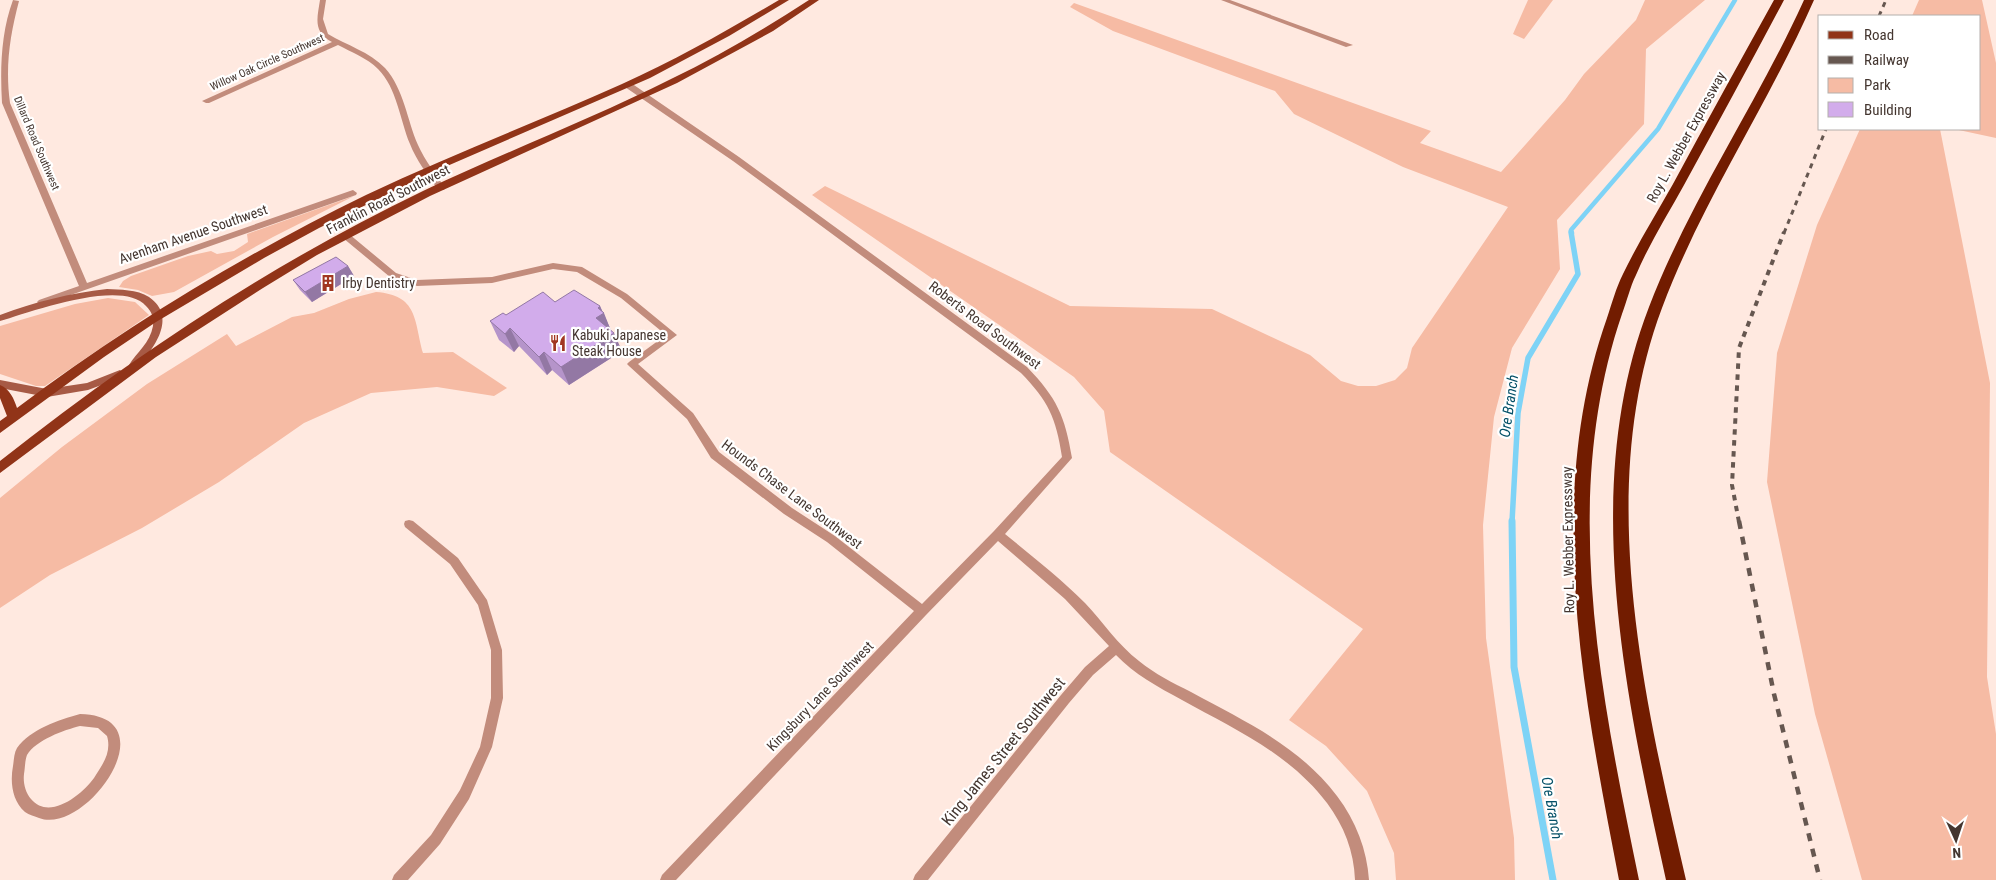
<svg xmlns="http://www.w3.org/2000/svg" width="1996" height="880" font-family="'Roboto Condensed',sans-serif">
	<rect width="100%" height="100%" fill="#ffe9e0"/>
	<g fill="#f6bba4">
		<path d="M1528,0H1553L1524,39L1513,34Z"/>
		<path d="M1645,0H1705L1646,49L1644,124L1557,220L1560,269L1512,348L1494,417L1483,525L1486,638L1514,838L1515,880H1396L1394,853L1367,791L1326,746L1289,720L1363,629L1110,452L1104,411L1074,377L812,195L825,186L1070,306L1212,309L1310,355L1341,381L1358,386H1376L1395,380L1407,368L1412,348L1508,207L1403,167L1294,114L1275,91L1113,31L1070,7L1074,3L1431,131L1420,143L1501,172L1565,100L1584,74L1636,20Z"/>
		<path d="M1919,0H1982L1996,63V138L1954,129H1980V16H1912Z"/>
		<path d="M1860,129H1940L1990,383L1987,677L1996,734V880H1862L1815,714L1767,482L1777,353L1817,225Z"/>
		<path d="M354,196L273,237L174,292L152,296L138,290L119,287L123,281L131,276L188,256L211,251L217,254L234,251L248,242L247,234Z"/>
		<path d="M376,292C418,295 414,320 423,353L453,352L507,388L494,396L437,387L371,393L304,423L219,482L142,528L50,575L0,608V498L62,447L147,384L227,334L236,346L292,317L314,313L349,299Z"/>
		<path d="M108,298L135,302L149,315L45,386H36L0,374V326L75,304Z"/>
	</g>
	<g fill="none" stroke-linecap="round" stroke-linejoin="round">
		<path stroke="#7ed3f6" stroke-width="4.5" d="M1572,233L1571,230L1658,129L1735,0"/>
		<path stroke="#7ed3f6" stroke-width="5.5" d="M1512,522L1518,413L1528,358L1578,274L1571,232"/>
		<path stroke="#7ed3f6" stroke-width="7" d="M1512,521L1514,667L1553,880"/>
		<g fill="#c28c7c" fill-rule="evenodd">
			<path d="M13,0L19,1C10,35 5,67 10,103L87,283L350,191L353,190L357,193L356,195L45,304H39L37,302L39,300L79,286L2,103C0,69 1,32 13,0Z"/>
			<path d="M320,0H326L323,19L328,34C346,45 370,52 385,68C404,89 407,120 418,145C425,161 436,174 445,188L444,190H438C428,175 416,160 410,144C400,120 397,88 378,69C367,58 351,52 338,45L209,103H206L202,101L332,42C313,32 317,19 320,0Z"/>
			<path d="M1221,0H1230L1353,45L1346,47Z"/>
			<path d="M625,83H631L739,157L1027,367C1057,398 1065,416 1072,458L1005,534C1032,556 1060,578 1085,603C1103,622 1118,645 1139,661C1155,674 1173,683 1191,692C1246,722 1298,745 1337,796C1356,821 1367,850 1369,880H1355C1354,851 1344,826 1327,803C1289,753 1234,729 1182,700C1158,687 1134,674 1116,655L1093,675L1069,703L928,880H913L915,875L1061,695L1085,667L1109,646L1065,599L998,541L926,615L676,880H660L662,875L914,611L827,542L784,514L711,458L687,419L629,366L627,364L629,362L666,335L621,298L577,272L553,269L492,283L417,286L390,277L343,238L342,236L343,234H349L396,273L417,280L492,277L553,263L582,267L627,294L677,335L638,364L693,413L719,452L792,508L835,536L922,604L994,531L1062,457C1056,417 1048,401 1021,373L733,161L625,87Z"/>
			<path d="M409,520L413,521L458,558L487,600L502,650L503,698L492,747L469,799L440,844L408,880H392L394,875L431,835L460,790L480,747L491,698V650L478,605L450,564L405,527L404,524L405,521Z"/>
			<path d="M80,714C171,716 86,836 39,818C35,816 29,815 25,812C12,801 10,782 13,766C14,760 14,753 17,748C31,729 58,720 80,714ZM80,726L98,728L107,736C112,753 102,765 94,778C82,795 49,821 31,799C25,792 23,782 24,774C25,768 25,760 27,755C36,740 64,730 80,726Z"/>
		</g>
		<g fill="#a75a45" fill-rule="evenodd">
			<path d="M107,289C120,290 137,289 149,297C178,317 154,349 137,367H131L129,365C137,352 150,343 153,326C154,318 152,312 146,306C122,278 30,312 0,321V315C35,302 70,293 107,289Z"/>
			<path d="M120,370L125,374L123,377L88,390L47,397L0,388V380L47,389L87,383Z"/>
		</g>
		<g fill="#913418" fill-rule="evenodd">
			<path d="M779,0H789L729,36L650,78L431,173L319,228L264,258L156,322L104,357L0,433V421L7,416L0,398V385C10,389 14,399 17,408C126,326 243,255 366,195C450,155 537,122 622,84C676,60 728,30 779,0Z"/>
			<path d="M809,0H819L773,31L677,83L430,196L317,255L263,288L156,357L0,473V461C132,357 271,264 423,191C505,152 589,120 671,79C719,56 764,29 809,0Z"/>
		</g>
		<g fill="#721c00" fill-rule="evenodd">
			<path d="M1774,0H1784C1751,62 1718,123 1684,185C1668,214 1649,244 1636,275C1630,287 1627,301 1622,314C1559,498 1601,695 1639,880H1619C1584,697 1543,499 1607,318C1612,303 1616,288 1623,274C1638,243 1656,214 1673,184C1706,123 1740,61 1774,0Z"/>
			<path d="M1804,0H1814C1768,105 1702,201 1662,308C1594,489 1644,698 1686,880H1666C1626,698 1579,488 1649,307C1690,200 1757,104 1804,0Z"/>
		</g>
		<g stroke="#665750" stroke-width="3" stroke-dasharray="5 5" stroke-linecap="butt">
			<path d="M1879,16L1886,0"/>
			<path d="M1784,233L1826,129"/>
		</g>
		<path stroke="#665750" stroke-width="4" stroke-dasharray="5.5 5.5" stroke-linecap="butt" d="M1739,522L1732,485L1739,348L1784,232"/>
		<path stroke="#665750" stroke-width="4.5" stroke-dasharray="8 8" stroke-linecap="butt" d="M1739,521L1774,694L1820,880"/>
	</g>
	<g fill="#b594ca">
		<path d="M348,266L354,276L312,302L300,290L293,280Z"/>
		<path d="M555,302L600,306L611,330L622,351L569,385L552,370L547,375L519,346L514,352L499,340L490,321L506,315Z"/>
	</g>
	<g fill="#9378a4">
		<path d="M348,266L354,276L312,302L305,292Z"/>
		<path d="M600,306L603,313H604L611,331L596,318L598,308Z"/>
		<path d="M510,328L519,346L514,352L505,334Z"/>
		<path d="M614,333L622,351L569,385L561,367Z"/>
		<path d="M544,352L552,370L547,375L539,357Z"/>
	</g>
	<g fill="#d2aceb" stroke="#9378a4">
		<path d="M336,257L348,266L305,292L293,280Z"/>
		<path d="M574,290L600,306L598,308L604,313L596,318L614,333L561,367L544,352L539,357L510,328L505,334L490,321L503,313L506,315L543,292L555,302Z"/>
	</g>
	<defs>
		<g id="building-bare" transform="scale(1.35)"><path d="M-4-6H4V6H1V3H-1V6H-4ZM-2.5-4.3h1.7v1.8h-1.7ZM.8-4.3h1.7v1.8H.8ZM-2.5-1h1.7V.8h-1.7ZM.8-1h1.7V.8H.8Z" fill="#a13721" stroke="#fff" stroke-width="2.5" paint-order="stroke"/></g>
		<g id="restaurant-bare" transform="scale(1.35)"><path d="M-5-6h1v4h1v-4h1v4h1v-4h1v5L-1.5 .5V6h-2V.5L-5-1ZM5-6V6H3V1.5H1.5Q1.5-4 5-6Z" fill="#a13721" stroke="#fff" stroke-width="2.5" paint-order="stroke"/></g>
	</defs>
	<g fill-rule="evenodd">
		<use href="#building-bare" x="328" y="283"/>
		<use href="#restaurant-bare" x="558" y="343"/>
	</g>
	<g text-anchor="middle" stroke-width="4.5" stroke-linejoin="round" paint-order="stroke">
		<g font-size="11" fill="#443630" stroke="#fff">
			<text transform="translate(267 62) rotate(-24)" y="4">Willow Oak Circle Southwest</text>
			<text transform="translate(37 143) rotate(67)" y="4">Dillard Road Southwest</text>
		</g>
		<g font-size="14" fill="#443630" stroke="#fff">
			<text transform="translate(1686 137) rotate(-61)" y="5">Roy L. Webber Expressway</text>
			<text transform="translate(388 199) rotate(-27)" y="5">Franklin Road Southwest</text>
			<text transform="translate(193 234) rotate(-19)" y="5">Avenham Avenue Southwest</text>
			<text transform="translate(985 325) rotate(37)" y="5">Roberts Road Southwest</text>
			<text transform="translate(792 494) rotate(37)" y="5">Hounds Chase Lane Southwest</text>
			<text transform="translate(1568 540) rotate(-91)" y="5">Roy L. Webber Expressway</text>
			<text transform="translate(820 696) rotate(-46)" y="5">Kingsbury Lane Southwest</text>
		</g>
		<g font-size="14" fill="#443630" stroke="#fff" text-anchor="start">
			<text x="342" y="288">Irby Dentistry</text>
			<text x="572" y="340">Kabuki Japanese<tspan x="572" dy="16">Steak House</tspan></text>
		</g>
		<g font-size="15" font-style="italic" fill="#055168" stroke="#fff">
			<text transform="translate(1509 406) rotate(-82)" y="5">Ore Branch</text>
			<text transform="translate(1552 808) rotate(80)" y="5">Ore Branch</text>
		</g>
		<g font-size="16" fill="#443630" stroke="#fff">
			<text transform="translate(1003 751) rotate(-51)" y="6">King James Street Southwest</text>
		</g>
	</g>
	<rect x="1818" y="15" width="162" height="115" fill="#ffffff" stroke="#b4afac"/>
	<rect x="1828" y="31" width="25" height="8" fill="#913418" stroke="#b4afac"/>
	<text x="1864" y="40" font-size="15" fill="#443630">Road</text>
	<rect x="1828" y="56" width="25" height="8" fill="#665750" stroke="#b4afac"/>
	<text x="1864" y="65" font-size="15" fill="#443630">Railway</text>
	<rect x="1828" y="78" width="25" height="15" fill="#f6bba4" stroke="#b4afac"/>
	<text x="1864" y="90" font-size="15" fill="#443630">Park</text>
	<rect x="1828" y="102" width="25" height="15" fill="#d2aceb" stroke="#b4afac"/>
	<text x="1864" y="115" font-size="15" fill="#443630">Building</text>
	<g transform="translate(1956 840) rotate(177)" stroke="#ffffff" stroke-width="4" paint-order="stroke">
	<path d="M0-4L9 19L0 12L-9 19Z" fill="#443630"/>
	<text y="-8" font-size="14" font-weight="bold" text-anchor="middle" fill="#443630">N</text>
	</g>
</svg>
